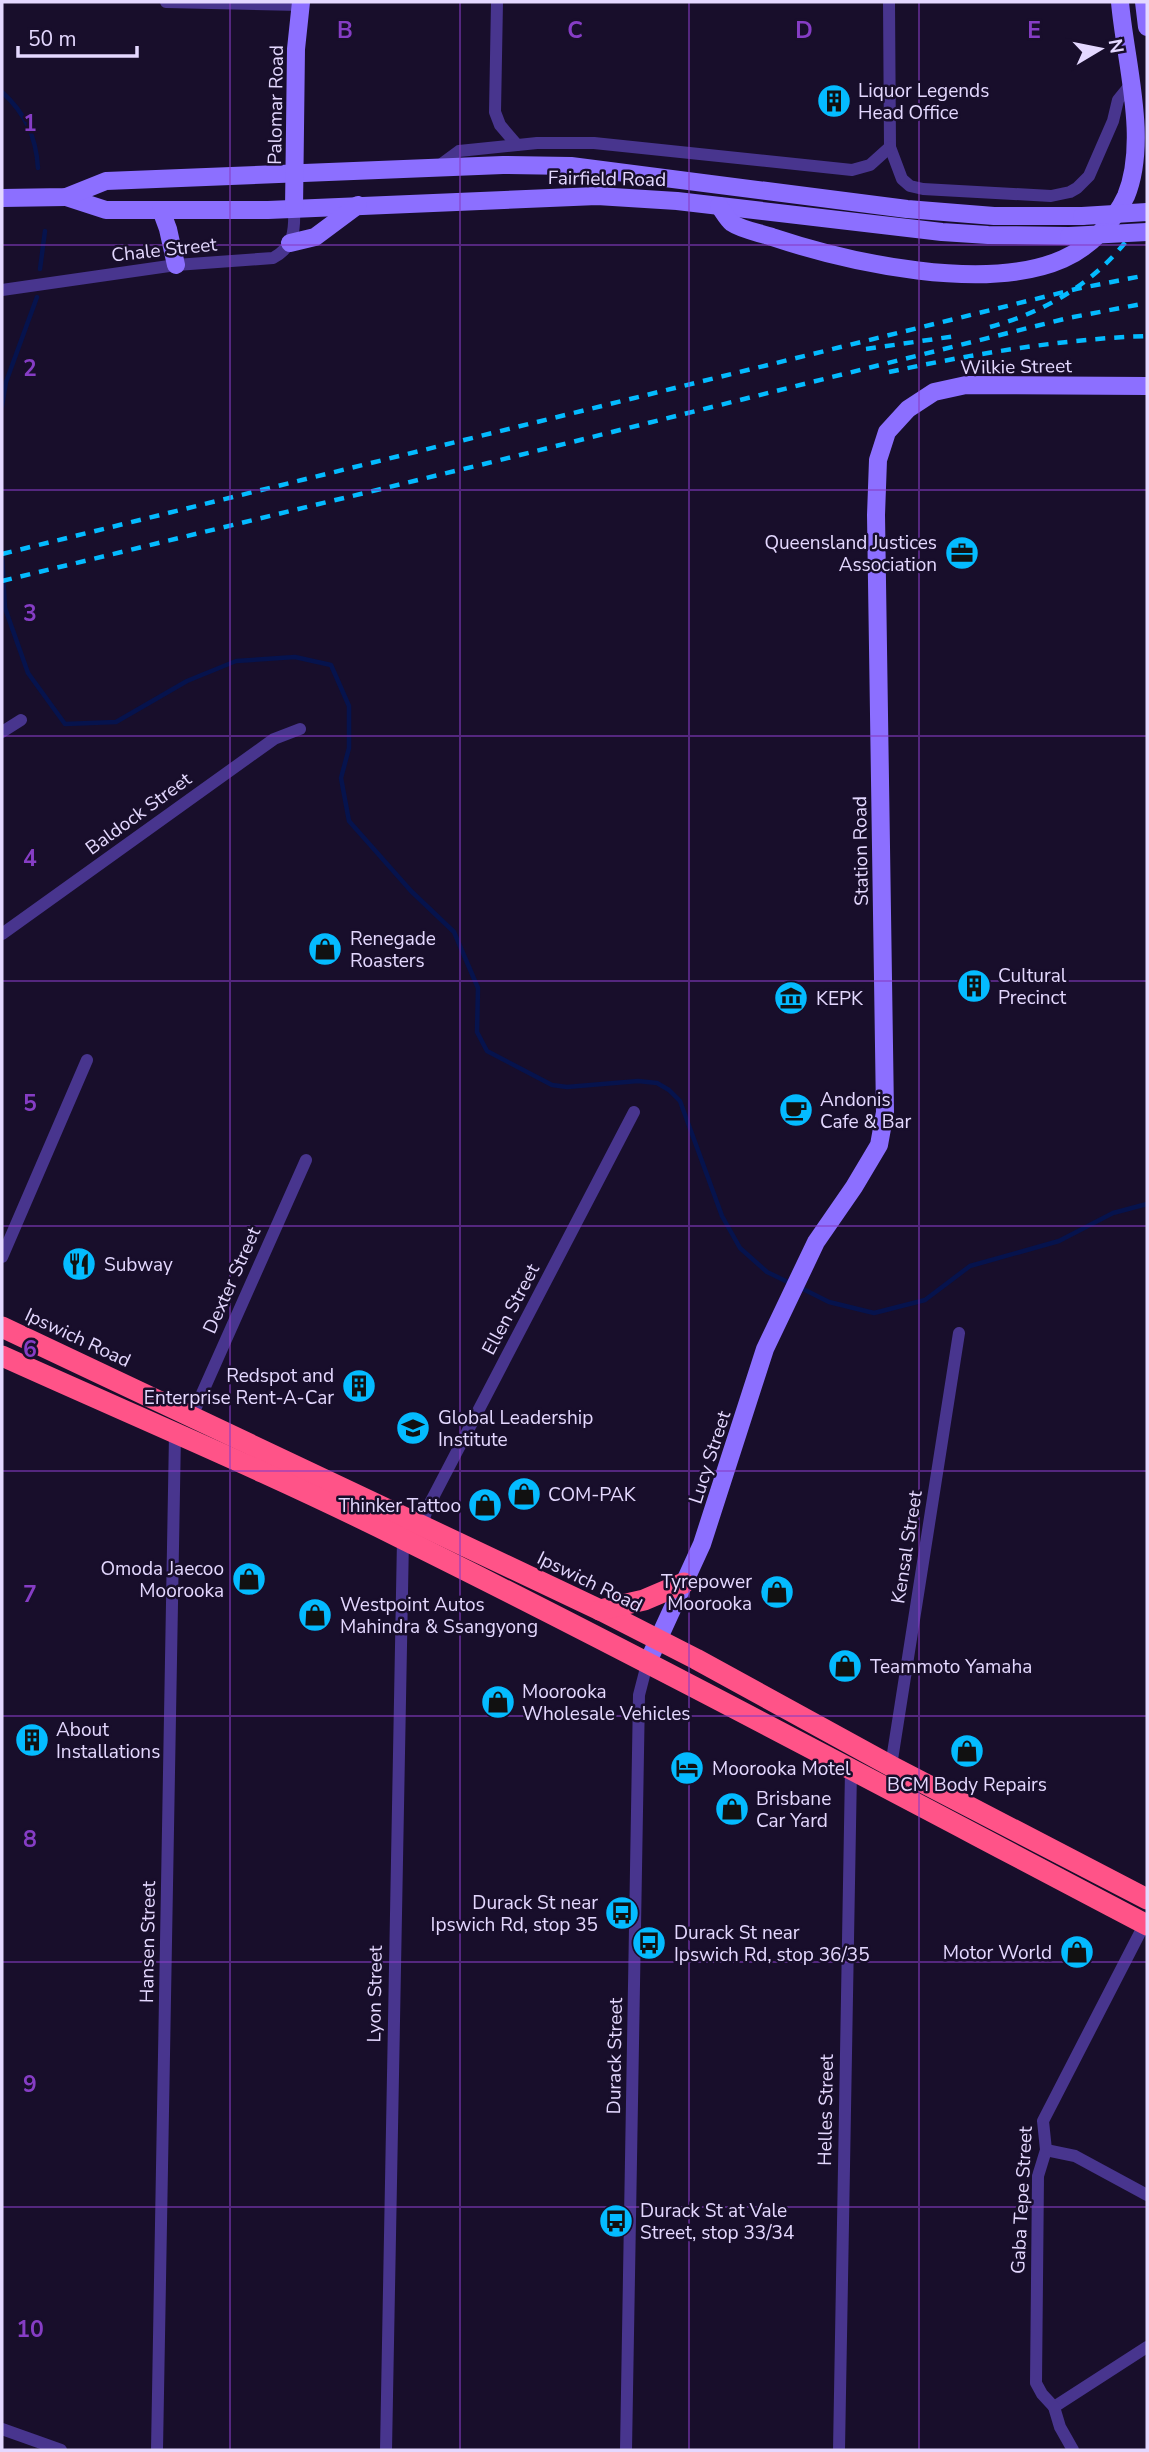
<svg xmlns="http://www.w3.org/2000/svg" width="1149" height="2452" font-family="'Nunito Sans',sans-serif">
	<rect width="100%" height="100%" fill="#180e2b"/>
	<g fill="none" stroke-linecap="round" stroke-linejoin="round">
		<g stroke="#06134d" stroke-width="4.5">
			<path d="M2,92C25,113 36,136 38,168"/>
			<path d="M40,269L45,231"/>
			<path d="M2,406L6,382L37,297"/>
			<path d="M2,555L5,608L28,673L65,724L116,722L187,681L236,661L295,657L331,665L349,706V748L341,778L349,821L411,891L454,932L478,988L477,1032L487,1051L552,1085L567,1087L638,1081L657,1083L669,1090L680,1101L722,1216L740,1248L767,1272L792,1284"/>
			<path d="M799,1287L829,1302L874,1313L925,1300L970,1266L1059,1241L1113,1213L1147,1204"/>
		</g>
		<g stroke="#48358e" stroke-width="12">
			<path d="M166,2L301,5"/>
			<path d="M497,2L495,112L500,125L517,145"/>
			<path d="M889,2L890,147L902,179L910,186L923,189L1051,196L1070,192L1077,188L1089,176L1113,121L1118,100L1131,84"/>
			<path d="M436,168L459,151L537,143H594L852,170L870,165L890,147"/>
			<path d="M2,290L176,265L273,258C294,247 295,230 294,208"/>
			<path d="M2,732L21,720"/>
			<path d="M2,934L274,739L300,729"/>
			<path d="M2,1257L87,1060"/>
			<path d="M192,1416L306,1160"/>
			<path d="M422,1524L428,1507L634,1112"/>
			<path d="M891,1766L959,1333"/>
			<path d="M1046,2150L1075,2156L1147,2195"/>
			<path d="M1054,2407L1147,2347"/>
			<path d="M2,2429L61,2450"/>
			<path d="M157,2450L175,1434"/>
			<path d="M386,2450L403,1539"/>
			<path d="M626,2450L639,1695L647,1664"/>
			<path d="M839,2450L851,1770"/>
			<path d="M1073,2450L1060,2427L1054,2407L1042,2394L1036,2383L1038,2176L1046,2150L1043,2121L1145,1923"/>
		</g>
		<g stroke="#8c6fff" stroke-width="18">
			<path d="M1144,2L1147,27"/>
			<path d="M66,197L106,210H268L597,196L677,201L942,232L988,235L1069,236"/>
			<path d="M2,198L66,197L106,181L503,165L571,166L907,209L994,216H1082"/>
			<path d="M719,206C723,211 727,219 732,223C742,230 761,233 772,237C850,263 986,293 1063,259C1089,248 1114,222 1126,196C1149,140 1125,61 1120,2"/>
			<path d="M294,208L296,49L301,2"/>
			<path d="M161,210L168,229L176,265"/>
			<path d="M290,243L315,237L358,205"/>
			<path d="M647,1664L702,1544L765,1349L816,1242L854,1187L879,1145L885,1112L876,515L878,460L887,432L908,409L934,392L966,385L1147,386"/>
		</g>
		<g stroke="#ff5388" stroke-width="21">
			<path d="M2,1327L600,1610L696,1659L891,1766L1147,1899"/>
			<path d="M2,1356C137,1417 273,1474 405,1540C655,1664 901,1796 1147,1925"/>
			<path d="M600,1610L644,1600L684,1583"/>
		</g>
		<g stroke="#04bbff" stroke-width="4.5" stroke-dasharray="10 9" stroke-linecap="butt">
			<path d="M990,327C1056,309 1115,270 1147,209"/>
			<path d="M866,349L956,336"/>
			<path d="M889,372C973,354 1061,339 1147,336"/>
			<path d="M2,554L1076,289L1147,275"/>
			<path d="M2,581L488,463L1068,318L1147,303"/>
		</g>
		<g stroke="#8c6fff" stroke-width="18">
			<path d="M1082,216L1147,212"/>
			<path d="M1069,236L1147,232"/>
		</g>
	</g>
	<path fill="none" stroke="#863dc5" stroke-width="2" stroke-opacity="0.55" d="M230,2V2450M460,2V2450M689,2V2450M919,2V2450M2,245H1147M2,490H1147M2,736H1147M2,981H1147M2,1226H1147M2,1471H1147M2,1716H1147M2,1962H1147M2,2207H1147"/>
	<defs>
		<g id="building-disc" transform="scale(1.75)"><circle r="9.5" fill="#04bbff" stroke="#180e2b"/><path d="M-4-6H4V6H1V3H-1V6H-4ZM-2.5-4.3h1.7v1.8h-1.7ZM.8-4.3h1.7v1.8H.8ZM-2.5-1h1.7V.8h-1.7ZM.8-1h1.7V.8H.8Z" fill="#111"/></g>
		<g id="office-disc" transform="scale(1.75)"><circle r="9.5" fill="#04bbff" stroke="#180e2b"/><path d="M-6-3h4V-5.5h4V-3h4V5H-6ZM-1-4.5V-3h2v-1.5ZM-6 0V1H6V0Z" fill="#111"/></g>
		<g id="shop-disc" transform="scale(1.75)"><circle r="9.5" fill="#04bbff" stroke="#180e2b"/><path d="M-5-2.5h2.3a2.7 3.5 0 0 1 5.4 0H5L5.5 6h-11ZM-1.5-2.5h3a1.5 2.3 0 0 0-3 0Z" fill="#111"/></g>
		<g id="museum-disc" transform="scale(1.75)"><circle r="9.5" fill="#04bbff" stroke="#180e2b"/><path d="M0-6L6-3V-2H-6V-3ZM-5-1h2V3h-2ZM-1-1h2V3h-2ZM3-1h2V3H3ZM-6 4H6V6H-6Z" fill="#111"/></g>
		<g id="cafe-disc" transform="scale(1.75)"><circle r="9.5" fill="#04bbff" stroke="#180e2b"/><path d="M-5.5-4.5H6V0H3Q3 3.5 0 3.5H-2.5Q-5.5 3.5-5.5 0ZM3-3.2v2h1.7v-2ZM-6 4.5H4V6H-6Z" fill="#111"/></g>
		<g id="restaurant-disc" transform="scale(1.75)"><circle r="9.5" fill="#04bbff" stroke="#180e2b"/><path d="M-5-6h1v4h1v-4h1v4h1v-4h1v5L-1.5 .5V6h-2V.5L-5-1ZM5-6V6H3V1.5H1.5Q1.5-4 5-6Z" fill="#111"/></g>
		<g id="university-disc" transform="scale(1.75)"><circle r="9.5" fill="#04bbff" stroke="#180e2b"/><path d="M0-5L7-2L0 1L-7-2ZM-4 1L0 2.5L4 1V4Q0 6-4 4Z" fill="#111"/></g>
		<g id="hotel-disc" transform="scale(1.75)"><circle r="9.5" fill="#04bbff" stroke="#180e2b"/><path d="M-6-4.5h1.5V1H6V5H4.5V3h-9V5H-6ZM-4 0a1.8 1.8 0 1 1 3.6 0ZM.5 0V-2.5h3Q6-2.5 6 0Z" fill="#111"/></g>
		<g id="bus-disc" transform="scale(1.75)"><circle r="9.5" fill="#04bbff" stroke="#180e2b"/><path d="M-5-6H5V4H4V6H2V4H-2V6H-4V4H-5ZM-3.5-4V0h7V-4ZM-3.5 1.2v1.5H-2V1.2ZM2 1.2v1.5H3.5V1.2Z" fill="#111"/></g>
	</defs>
	<g fill-rule="evenodd">
		<use href="#building-disc" x="834" y="101"/>
		<use href="#office-disc" x="962" y="553"/>
		<use href="#shop-disc" x="325" y="949"/>
		<use href="#building-disc" x="974" y="986"/>
		<use href="#museum-disc" x="791" y="998"/>
		<use href="#cafe-disc" x="796" y="1110"/>
		<use href="#restaurant-disc" x="79" y="1264"/>
		<use href="#building-disc" x="359" y="1386"/>
		<use href="#university-disc" x="413" y="1428"/>
		<use href="#shop-disc" x="524" y="1494"/>
		<use href="#shop-disc" x="485" y="1505"/>
		<use href="#shop-disc" x="249" y="1579"/>
		<use href="#shop-disc" x="777" y="1592"/>
		<use href="#shop-disc" x="315" y="1615"/>
		<use href="#shop-disc" x="845" y="1666"/>
		<use href="#shop-disc" x="498" y="1702"/>
		<use href="#building-disc" x="32" y="1740"/>
		<use href="#shop-disc" x="967" y="1751"/>
		<use href="#hotel-disc" x="687" y="1768"/>
		<use href="#shop-disc" x="732" y="1809"/>
		<use href="#bus-disc" x="622" y="1913"/>
		<use href="#bus-disc" x="649" y="1943"/>
		<use href="#shop-disc" x="1077" y="1952"/>
		<use href="#bus-disc" x="616" y="2221"/>
	</g>
	<g text-anchor="middle" stroke-width="5" stroke-linejoin="round" paint-order="stroke">
		<g font-size="19" fill="#e4d8ff" stroke="#180e2b" text-anchor="start">
			<text x="858" y="97">Liquor Legends<tspan x="858" dy="22">Head Office</tspan></text>
			<text x="937" y="549" text-anchor="end">Queensland Justices<tspan x="937" dy="22">Association</tspan></text>
			<text x="350" y="945">Renegade<tspan x="350" dy="22">Roasters</tspan></text>
			<text x="998" y="982">Cultural<tspan x="998" dy="22">Precinct</tspan></text>
			<text x="816" y="1005">KEPK</text>
			<text x="820" y="1106">Andonis<tspan x="820" dy="22">Cafe &amp; Bar</tspan></text>
			<text x="104" y="1271">Subway</text>
			<text x="334" y="1382" text-anchor="end">Redspot and<tspan x="334" dy="22">Enterprise Rent-A-Car</tspan></text>
			<text x="438" y="1424">Global Leadership<tspan x="438" dy="22">Institute</tspan></text>
			<text x="548" y="1501">COM-PAK</text>
			<text x="461" y="1512" text-anchor="end">Thinker Tattoo</text>
			<text x="224" y="1575" text-anchor="end">Omoda Jaecoo<tspan x="224" dy="22">Moorooka</tspan></text>
			<text x="752" y="1588" text-anchor="end">Tyrepower<tspan x="752" dy="22">Moorooka</tspan></text>
			<text x="340" y="1611">Westpoint Autos<tspan x="340" dy="22">Mahindra &amp; Ssangyong</tspan></text>
			<text x="870" y="1673">Teammoto Yamaha</text>
			<text x="522" y="1698">Moorooka<tspan x="522" dy="22">Wholesale Vehicles</tspan></text>
			<text x="56" y="1736">About<tspan x="56" dy="22">Installations</tspan></text>
			<text x="712" y="1775">Moorooka Motel</text>
			<text x="967" y="1791" text-anchor="middle">BCM Body Repairs</text>
			<text x="756" y="1805">Brisbane<tspan x="756" dy="22">Car Yard</tspan></text>
			<text x="598" y="1909" text-anchor="end">Durack St near<tspan x="598" dy="22">Ipswich Rd, stop 35</tspan></text>
			<text x="674" y="1939">Durack St near<tspan x="674" dy="22">Ipswich Rd, stop 36/35</tspan></text>
			<text x="1052" y="1959" text-anchor="end">Motor World</text>
			<text x="640" y="2217">Durack St at Vale<tspan x="640" dy="22">Street, stop 33/34</tspan></text>
		</g>
		<g font-size="19" fill="#e4d8ff" stroke="#180e2b">
			<text transform="translate(275 105) rotate(-89)" y="7">Palomar Road</text>
			<text transform="translate(607 178) rotate(1)" y="7">Fairfield Road</text>
			<text transform="translate(164 249) rotate(-6)" y="7">Chale Street</text>
			<text transform="translate(1016 366) rotate(-1)" y="7">Wilkie Street</text>
			<text transform="translate(138 813) rotate(-36)" y="7">Baldock Street</text>
			<text transform="translate(860 851) rotate(-91)" y="7">Station Road</text>
			<text transform="translate(231 1280) rotate(-66)" y="7">Dexter Street</text>
			<text transform="translate(510 1309) rotate(-62)" y="7">Ellen Street</text>
			<text transform="translate(78 1337) rotate(25)" y="7">Ipswich Road</text>
			<text transform="translate(709 1457) rotate(-72)" y="7">Lucy Street</text>
			<text transform="translate(906 1547) rotate(-81)" y="7">Kensal Street</text>
			<text transform="translate(590 1581) rotate(26)" y="7">Ipswich Road</text>
			<text transform="translate(147 1942) rotate(-89)" y="7">Hansen Street</text>
			<text transform="translate(374 1994) rotate(-89)" y="7">Lyon Street</text>
			<text transform="translate(614 2056) rotate(-89)" y="7">Durack Street</text>
			<text transform="translate(825 2110) rotate(-89)" y="7">Helles Street</text>
			<text transform="translate(1021 2200) rotate(-87)" y="7">Gaba Tepe Street</text>
		</g>
	</g>
	<g font-size="23" text-anchor="middle" font-weight="bold" fill="#863dc5" stroke="#180e2b" stroke-width="5" stroke-linejoin="round" paint-order="stroke">
		<text x="345" y="38">B</text>
		<text x="575" y="38">C</text>
		<text x="804" y="38">D</text>
		<text x="1034" y="38">E</text>
		<text x="30" y="131">1</text>
		<text x="30" y="376">2</text>
		<text x="30" y="621">3</text>
		<text x="30" y="866">4</text>
		<text x="30" y="1111">5</text>
		<text x="30" y="1357">6</text>
		<text x="30" y="1602">7</text>
		<text x="30" y="1847">8</text>
		<text x="30" y="2092">9</text>
		<text x="30" y="2337">10</text>
	</g>
	<rect width="1149" height="2452" fill="none" stroke="#e4d8ff" stroke-width="7"/>
	<g transform="translate(1100 49) rotate(80)" stroke="#180e2b" stroke-width="5" paint-order="stroke">
	<path d="M0-5L12 26L0 18L-12 26Z" fill="#e4d8ff"/>
	<text y="-10" font-size="19" font-weight="bold" text-anchor="middle" fill="#e4d8ff">N</text>
	</g>
	<path d="M18 46v10h119v-10" fill="none" stroke="#e4d8ff" stroke-width="3.5"/>
	<text x="28" y="46" font-size="21" fill="#e4d8ff" stroke="#180e2b" stroke-width="5" paint-order="stroke">50 m</text>
</svg>
